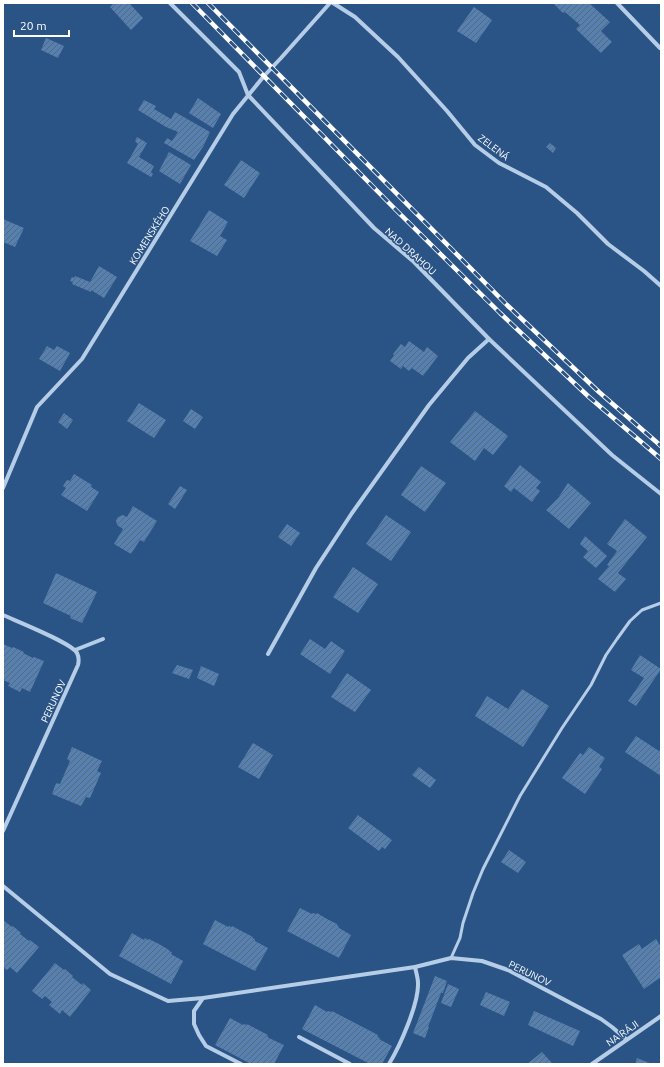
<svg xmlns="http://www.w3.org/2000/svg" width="664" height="1067" font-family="Ubuntu,sans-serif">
	<defs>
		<pattern id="building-hatch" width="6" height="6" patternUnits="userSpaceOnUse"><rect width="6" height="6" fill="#5780af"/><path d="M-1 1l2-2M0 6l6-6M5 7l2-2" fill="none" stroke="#526982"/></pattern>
	</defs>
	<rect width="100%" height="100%" fill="#2b5486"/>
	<g fill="url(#building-hatch)">
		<path d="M114,3H129L143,18L131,30L110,7Z"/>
		<path d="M553,3H589L610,22L601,31L612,42L601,53L576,29L580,25L565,12L563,13Z"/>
		<path d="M474,7L492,20L476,43L457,31Z"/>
		<path d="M46,38L64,46L58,58L41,50Z"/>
		<path d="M198,98L221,114L213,128L189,113Z"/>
		<path d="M144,100L156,106L154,109L171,119L175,112L210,132L203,147L194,160L164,143L167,138L172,141L178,132L166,127L138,110Z"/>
		<path d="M137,137L147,143L139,157L154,166L151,172L153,174L151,177L127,163L138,144L135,141Z"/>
		<path d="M550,143L556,148L553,153L546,147Z"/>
		<path d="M169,152L191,165L180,184L159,171Z"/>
		<path d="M241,160L260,173L244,198L224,185Z"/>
		<path d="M209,210L228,222L220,236L227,240L217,256L190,241Z"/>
		<path d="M3,219L24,228L15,247L3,242Z"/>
		<path d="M99,266L117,277L104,298L91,290V292L72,284L73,282L70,281L72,277L74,278L75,276L90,282Z"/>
		<path d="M409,341L424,352L427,347L438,356L423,376L412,368L409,371L403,366L401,369L390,361L394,355L393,354L401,344L405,347Z"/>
		<path d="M47,346L54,350L57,346L70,353L60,371L39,359Z"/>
		<path d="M139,403L166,420L154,438L127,421Z"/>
		<path d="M191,409L203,417L195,429L183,421Z"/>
		<path d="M475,411L508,436L493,455L484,448L475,461L450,442Z"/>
		<path d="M64,413L73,420L67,429L58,422Z"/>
		<path d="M520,465L541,482L536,488L540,491L532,502L514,488L511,492L504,486Z"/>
		<path d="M421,466L446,483L425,512L401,495Z"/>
		<path d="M74,474L92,485L91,487L99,492L87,511L61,495L66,488L63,486L67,480L70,481Z"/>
		<path d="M568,483L591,503L569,529L546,510L558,498Z"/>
		<path d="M180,486L187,490L175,509L168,504Z"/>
		<path d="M133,506L157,521L144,542L140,540L131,554L114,544L123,529L117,525L116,520L118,517L123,515L127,517Z"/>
		<path d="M386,515L411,532L391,561L366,544Z"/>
		<path d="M625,519L647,537L618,573L626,579L615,592L598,579L609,566L607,565L617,551L607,544Z"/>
		<path d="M287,524L300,533L291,546L278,537Z"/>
		<path d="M585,536L607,556L596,568L583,557L588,551L580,544Z"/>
		<path d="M353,567L378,584L358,613L333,597Z"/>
		<path d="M56,573L97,592L82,623L70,618L71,616L43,603Z"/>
		<path d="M310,639L325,649L331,641L345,651L330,674L300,654Z"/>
		<path d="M3,644L12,648L13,647L24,652L23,653L33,658L34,657L44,661L30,692L22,688L20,692L8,686L10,683L3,680Z"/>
		<path d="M640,655L661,669L636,706L628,701L644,678L631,670Z"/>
		<path d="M177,665L193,670L189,679L172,673Z"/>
		<path d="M201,666L219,674L214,686L197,678Z"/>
		<path d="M347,673L371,690L355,712L331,697Z"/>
		<path d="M522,689L549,706L523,747L475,716L487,696L508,709Z"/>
		<path d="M636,736L659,751L661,748V776L625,752Z"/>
		<path d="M253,743L273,755L259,779L238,767Z"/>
		<path d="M72,747L102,761L97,771L101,773L90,798L86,797L81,806L52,794L56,783L60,784L70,761L67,759Z"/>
		<path d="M589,747L605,758L599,767L602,769L585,794L562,778L580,753L583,755Z"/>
		<path d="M419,767L436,780L430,788L412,775Z"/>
		<path d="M358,815L392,840L385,849L382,847L379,851L348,828Z"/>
		<path d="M509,850L526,862L518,873L501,862Z"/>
		<path d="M300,908L312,914L313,913L316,914L317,913L327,919L337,924V925L339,927V928L351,935L339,958L287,931Z"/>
		<path d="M3,920L12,927L13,926L21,933L20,934L29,941L30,940L39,947L17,973L10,967L7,970L3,967Z"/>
		<path d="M215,920L228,927L229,926L232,927V926L253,937L252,938L255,939V941L268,948L255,971L203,944Z"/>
		<path d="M132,933L144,940L145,938L148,940L149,939L159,944L169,950V951L172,952L171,954L183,961L171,984L119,956Z"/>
		<path d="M656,939L661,947V977L644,989L622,955L639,944L642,949Z"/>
		<path d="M55,963L64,970L65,969L73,976L72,977L82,985L83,983L91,990L70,1017L62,1010L60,1014L49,1005L52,1002L45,996L42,999L32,991Z"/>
		<path d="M435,976L447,981L443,993H441L428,1027H429L425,1038L413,1033Z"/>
		<path d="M448,984L459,989L451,1007L441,1003Z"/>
		<path d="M486,992L510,1002L504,1016L480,1005Z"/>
		<path d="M315,1005L327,1012L328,1011L331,1012L332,1011L378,1035L377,1036L380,1038L379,1039L392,1046L382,1064H370L302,1029Z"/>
		<path d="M534,1011L580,1031L573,1046L528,1025Z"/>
		<path d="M230,1018L243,1025L244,1024L246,1025L247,1024L268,1035L267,1036L269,1038L284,1045L274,1064H251L215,1045Z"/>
		<path d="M542,1052L552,1063L527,1064Z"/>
		<path d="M637,1058L652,1064H635Z"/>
	</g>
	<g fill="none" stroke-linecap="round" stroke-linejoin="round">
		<path stroke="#b6cde7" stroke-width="3" d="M451,958L460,938L463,923L473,893L483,869L520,796L562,728L591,685L606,655L617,639L630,621L642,610L661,603"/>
		<g stroke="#b6cde7" stroke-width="4">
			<path d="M170,3L239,72L248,95L374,228L414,262L489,339L612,455L661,494"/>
			<path d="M333,3L355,17L398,57L447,111L475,145L499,163L546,187L577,213L608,244L644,271L661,286"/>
			<path d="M617,3L660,48"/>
			<path d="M3,488L37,407L82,359L233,114L264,76L281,58L330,3"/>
			<path d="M3,615C16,621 72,643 77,653C79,657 79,661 78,665L3,831"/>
			<path d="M75,650L103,639"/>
			<path d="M268,654L316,568L352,513L429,405L468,358L489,339"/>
			<path d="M3,886L110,974L168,1001L203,998L415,967L451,958L482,961L508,970L601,1019L612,1027L626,1039"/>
			<path d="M203,998L194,1011V1024L199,1035L206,1046L241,1064"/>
			<path d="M299,1037L350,1064"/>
			<path d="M389,1064C400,1046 419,1003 418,983C418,978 416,972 415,967"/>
			<path d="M592,1064L661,1016"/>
		</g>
		<g stroke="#fff" stroke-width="4.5">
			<g id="rail">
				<path d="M192,3L394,208L500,313L589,397L661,459"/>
				<path d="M208,3L507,305L599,392L661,446"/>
			</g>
		</g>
		<use href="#rail" stroke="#2b5486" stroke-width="3" stroke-dasharray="9" stroke-linecap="butt"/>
	</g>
	<g text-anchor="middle" stroke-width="3" stroke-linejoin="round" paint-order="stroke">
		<g font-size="10" fill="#fff" stroke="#2b5486">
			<text transform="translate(494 147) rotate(37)" y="4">ZELENÁ</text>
			<text transform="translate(149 235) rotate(-58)" y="4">KOMENSKÉHO</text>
			<text transform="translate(411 251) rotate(42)" y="4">NAD DRAHOU</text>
			<text transform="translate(53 701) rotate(-65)" y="4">PERUNOV</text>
			<text transform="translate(530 973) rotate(26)" y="4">PERUNOV</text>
			<text transform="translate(622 1033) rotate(-35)" y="4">NA RÁJI</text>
		</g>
	</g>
	<rect width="664" height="1067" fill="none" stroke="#ffffff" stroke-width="8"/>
	<path d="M14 30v6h55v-6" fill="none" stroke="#ffffff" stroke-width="2"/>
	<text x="20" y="30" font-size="12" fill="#ffffff" stroke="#2b5486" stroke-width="3" paint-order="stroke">20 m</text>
</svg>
